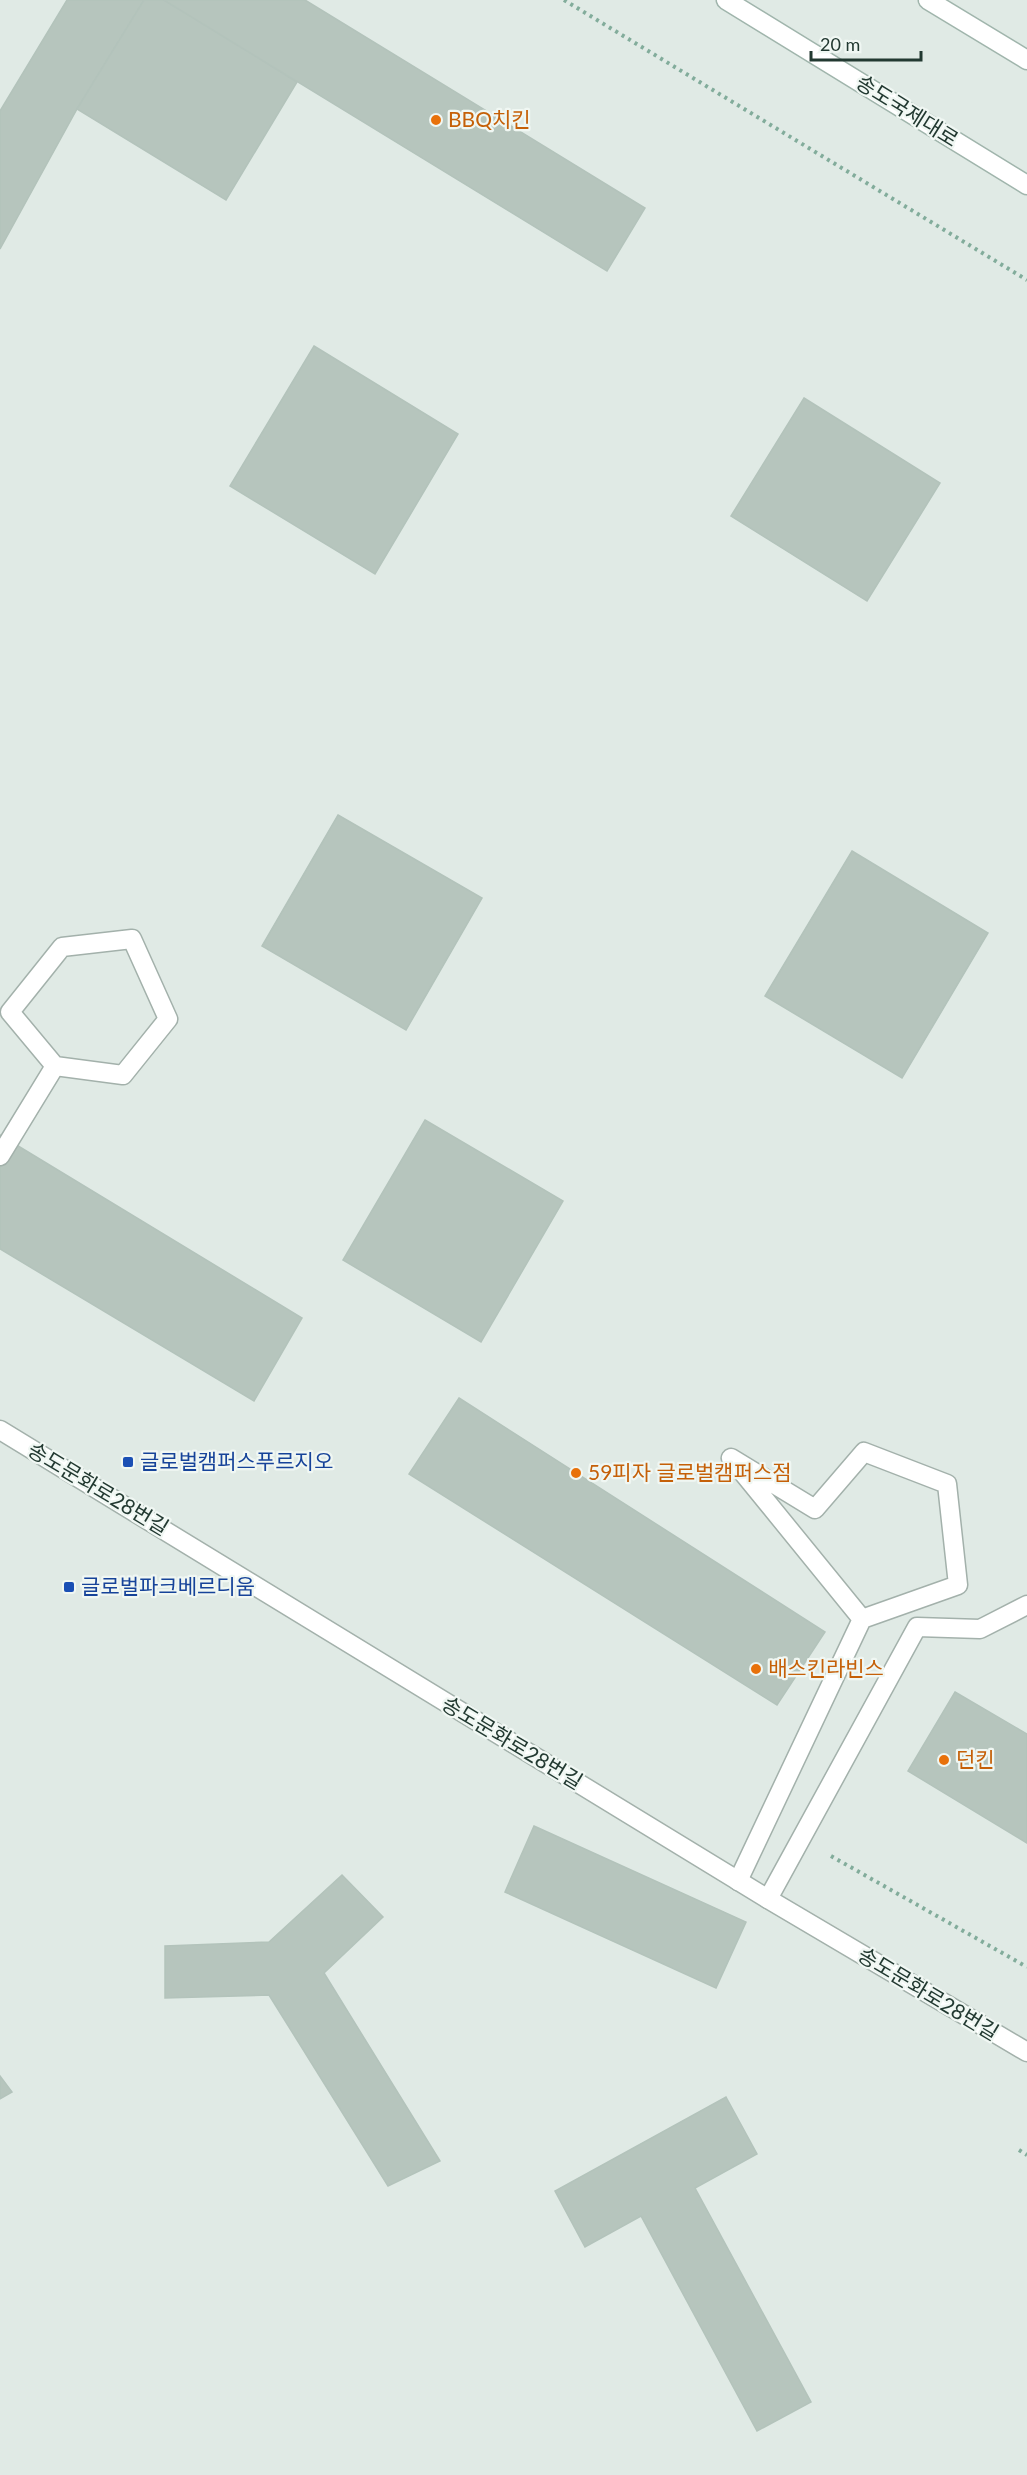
<svg xmlns="http://www.w3.org/2000/svg" width="1027" height="2475" font-family="Lato,'Noto Sans KR',sans-serif">
	<rect width="100%" height="100%" fill="#e0eae5"/>
	<g fill="#b6c5bd" stroke="#b3c3bb" stroke-width="1.5">
		<path d="M67,0H144L77,109L0,249V111Z"/>
		<path d="M144,0H164L297,82L226,200L77,109Z"/>
		<path d="M164,0H305L645,208L607,271Z"/>
		<path d="M314,346L458,434L375,574L230,486Z"/>
		<path d="M804,398L940,483L867,601L731,516Z"/>
		<path d="M338,815L482,898L406,1030L262,946Z"/>
		<path d="M852,851L988,933L902,1078L765,996Z"/>
		<path d="M425,1120L563,1201L481,1342L343,1260Z"/>
		<path d="M0,1135L302,1318L254,1401L0,1249Z"/>
		<path d="M459,1398L825,1632L777,1705L409,1474Z"/>
		<path d="M955,1692L1027,1734V1843L908,1771Z"/>
		<path d="M534,1826L746,1922L716,1988L505,1892Z"/>
		<path d="M342,1875L383,1917L324,1973L440,2161L388,2186L269,1995L165,1998V1946L269,1942Z"/>
		<path d="M0,2076L12,2092L0,2099Z"/>
		<path d="M726,2097L757,2154L695,2188L811,2402L757,2431L641,2216L585,2247L555,2191Z"/>
	</g>
	<g fill="none" stroke-linecap="round" stroke-linejoin="round">
		<g stroke="#a3b1ab" stroke-width="21">
			<g id="service">
				<path d="M132,939L168,1019L123,1075L55,1066L10,1012L62,947Z"/>
				<path d="M0,1156L55,1066"/>
				<path d="M738,1881L862,1619L958,1585L947,1484L864,1452L815,1509L731,1458L862,1619"/>
				<path d="M768,1899L917,1627L980,1629L1027,1605"/>
			</g>
		</g>
		<g stroke="#a3b1ab" stroke-width="21">
			<path id="tertiary" d="M0,1430L768,1899L1027,2052"/>
		</g>
		<g stroke="#a0b5ac" stroke-width="21">
			<g id="secondary">
				<path d="M726,0L1027,185"/>
				<path d="M928,0L1027,60"/>
			</g>
		</g>
		<g stroke="#82ac9b" stroke-width="4" stroke-dasharray="3 4.5" stroke-linecap="butt">
			<path d="M564,0L1027,280"/>
			<path d="M831,1856L1027,1967"/>
			<path d="M1019,2150L1027,2155"/>
		</g>
		<use href="#service" stroke="#fff" stroke-width="18"/>
		<use href="#tertiary" stroke="#fff" stroke-width="18"/>
		<use href="#secondary" stroke="#fff" stroke-width="18"/>
	</g>
	<g fill="#e8710a" stroke="#f0f7f3" stroke-width="2">
		<circle cx="436" cy="120" r="6"/>
		<circle cx="576" cy="1473" r="6"/>
		<circle cx="756" cy="1669" r="6"/>
		<circle cx="944" cy="1760" r="6"/>
	</g>
	<g fill="#1a4fb4" stroke="#f0f7f3" stroke-width="2">
		<rect x="122" y="1456" width="12" height="12" rx="3"/>
		<rect x="63" y="1581" width="12" height="12" rx="3"/>
	</g>
	<g text-anchor="middle" stroke-width="4.5" stroke-linejoin="round" paint-order="stroke">
		<g font-size="21" fill="#223931" stroke="#f0f7f3">
			<text transform="translate(907 111) rotate(32)" y="7">송도국제대로</text>
			<text transform="translate(98 1489) rotate(31)" y="7">송도문화로28번길</text>
			<text transform="translate(512 1743) rotate(31)" y="7">송도문화로28번길</text>
			<text transform="translate(928 1994) rotate(31)" y="7">송도문화로28번길</text>
		</g>
		<g font-size="21" fill="#c56008" stroke="#f0f7f3" text-anchor="start">
			<text x="448" y="127">BBQ치킨</text>
			<text x="588" y="1480">59피자 글로벌캠퍼스점</text>
			<text x="768" y="1676">배스킨라빈스</text>
			<text x="956" y="1767">던킨</text>
		</g>
		<g font-size="21" fill="#164399" stroke="#f0f7f3" text-anchor="start">
			<text x="140" y="1469">글로벌캠퍼스푸르지오</text>
			<text x="81" y="1594">글로벌파크베르디움</text>
		</g>
	</g>
	<path d="M811 51v9h110v-9" fill="none" stroke="#223931" stroke-width="3"/>
	<text x="820" y="51" font-size="18" fill="#223931" stroke="#f0f7f3" stroke-width="4.5" paint-order="stroke">20 m</text>
</svg>
